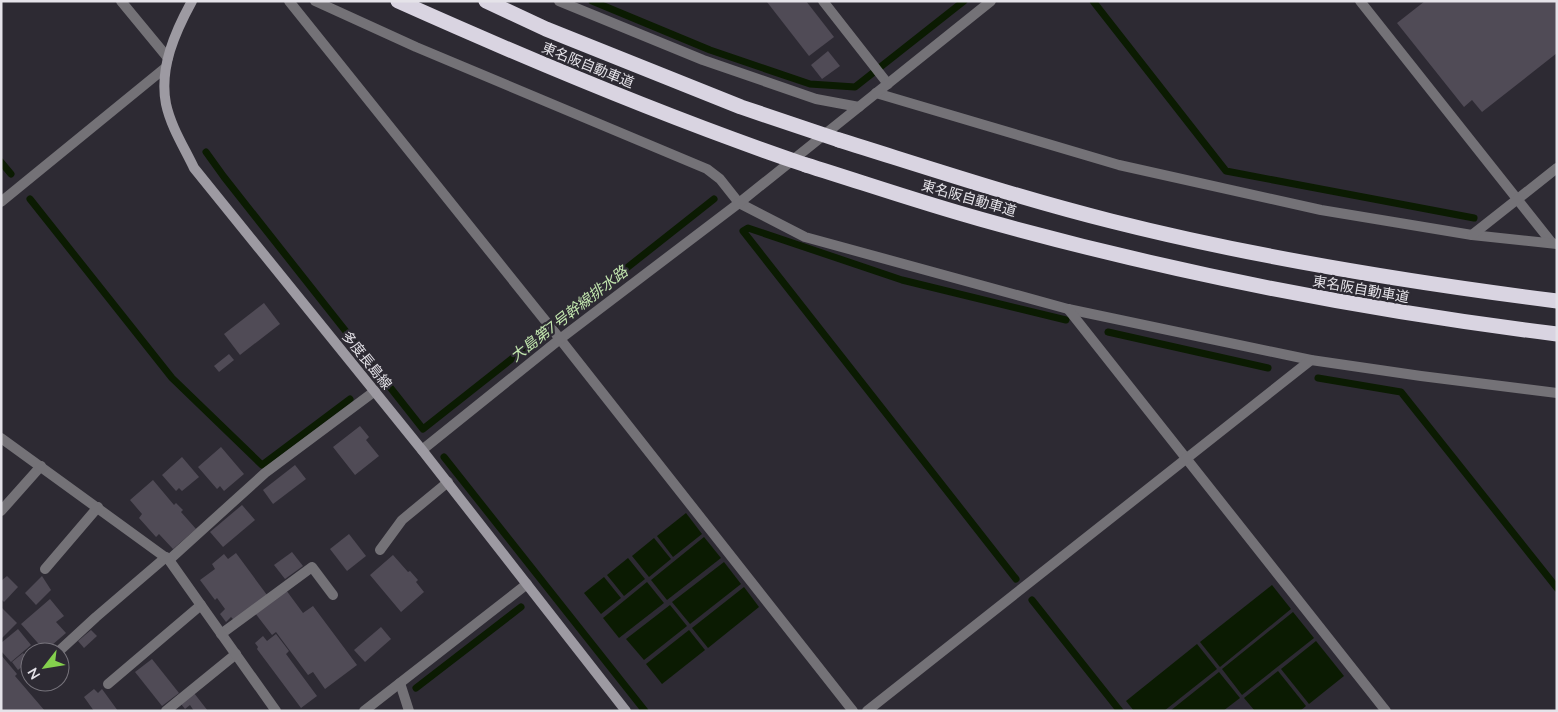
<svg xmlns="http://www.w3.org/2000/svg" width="1558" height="712" font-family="'Nunito Sans','Noto Sans JP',sans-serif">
	<rect width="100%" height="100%" fill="#2d2a33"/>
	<g fill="#0b1b02">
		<path d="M686,513L702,534L673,557L657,536Z"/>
		<path d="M704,537L721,558L667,600L651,580Z"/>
		<path d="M654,538L671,559L649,577L632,556Z"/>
		<path d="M628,558L645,579L624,596L607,575Z"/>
		<path d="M724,562L741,584L690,624L672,602Z"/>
		<path d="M604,577L621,598L601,614L584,593Z"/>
		<path d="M647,582L664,603L619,638L603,618Z"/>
		<path d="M1272,585L1291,609L1220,667L1200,642Z"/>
		<path d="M744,587L759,607L708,648L692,628Z"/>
		<path d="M670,605L687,626L644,660L626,639Z"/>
		<path d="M1293,612L1314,638L1242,695L1222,669Z"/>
		<path d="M689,630L705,650L662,684L646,664Z"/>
		<path d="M1316,641L1344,676L1309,704L1281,669Z"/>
		<path d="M1197,644L1217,669L1164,711H1134L1126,701Z"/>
		<path d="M1278,671L1306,706L1300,711H1255L1244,698Z"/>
		<path d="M1219,672L1240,698L1223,711H1170Z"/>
	</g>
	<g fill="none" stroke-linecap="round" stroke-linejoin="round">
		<g stroke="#0b1b02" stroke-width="7">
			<path d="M592,1L710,50L810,84L855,87L964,1"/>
			<path d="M1093,1L1226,171L1474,218"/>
			<path d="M206,152L224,177L423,429L714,199"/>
			<path d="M1,162L11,174"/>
			<path d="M30,199L172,378L262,465L350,399"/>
			<path d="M1108,332L1268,368"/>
			<path d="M1318,378L1401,392L1557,588"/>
			<path d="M444,457L645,711"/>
			<path d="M1016,579L743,231L748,228L902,280L1066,320"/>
			<path d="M1032,600L1120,711"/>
			<path d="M416,688L521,607"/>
		</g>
	</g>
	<g fill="#504b56">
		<path d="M768,1H806L834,37L809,56L767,2Z"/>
		<path d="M1425,1H1557V53L1482,112L1472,100L1464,107L1397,23Z"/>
		<path d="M828,51L840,66L822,79L811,65Z"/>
		<path d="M264,303L280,324L240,355L224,334Z"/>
		<path d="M229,354L234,360L219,372L214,366Z"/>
		<path d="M360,426L369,437L366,440L379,456L355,475L333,447Z"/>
		<path d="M221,447L244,474L224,491L220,486L217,489L198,467Z"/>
		<path d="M182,457L199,477L182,491L179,488L176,491L162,475Z"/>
		<path d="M295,465L306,479L273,504L263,490Z"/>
		<path d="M153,480L174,505L176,503L183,510L181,512L196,529L173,549L159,534L156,537L139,518L142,514L130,500Z"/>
		<path d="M242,505L255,520L223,547L210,532Z"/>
		<path d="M349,534L366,556L347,571L330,549Z"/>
		<path d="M292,552L303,566L285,579L274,565Z"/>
		<path d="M236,553L267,595L234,620L231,617L226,622L220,614L225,609L217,598L215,600L200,580L215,569L212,564L224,554L228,559Z"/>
		<path d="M393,555L408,572L410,571L418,580L416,582L424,592L401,612L370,575Z"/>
		<path d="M7,576L18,587L4,602L1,599V581Z"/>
		<path d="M42,576L51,590L36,605L25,593Z"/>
		<path d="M286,590L303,613L313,606L357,665L325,689L313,672L308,675L276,632L272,635L255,613Z"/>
		<path d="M50,599L64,616L56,622L66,633L45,651L21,624Z"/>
		<path d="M1,607L17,623L1,639Z"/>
		<path d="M381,627L391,639L365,662L354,650Z"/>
		<path d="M18,629L31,645L11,662L1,651V643Z"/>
		<path d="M91,630L97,636L84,648L78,641Z"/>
		<path d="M276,634L289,651L286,654L317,696L301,708L257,649L258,647L255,643L263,636L267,641Z"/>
		<path d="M23,653L29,661L18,670L12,662Z"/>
		<path d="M1,655L17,674L15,676L45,711H1Z"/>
		<path d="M152,659L179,693L162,706L135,672Z"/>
		<path d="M94,689L98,693L102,689L118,711H94L84,697Z"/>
		<path d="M194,693L208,711H194L190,705L185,709L181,704Z"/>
	</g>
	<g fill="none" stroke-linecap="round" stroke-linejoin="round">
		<g stroke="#747277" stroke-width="10">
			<path d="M1,511L41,466"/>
			<path d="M380,550L402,520L448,482"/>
			<path d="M169,560L265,473L375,391"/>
			<path d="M45,569L98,507"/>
			<path d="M221,634L312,567L333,595"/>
			<path d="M58,652L96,617L166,557"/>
			<path d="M400,683L409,711"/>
			<path d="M108,684L201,605"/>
			<path d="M166,711L236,654"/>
		</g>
		<g stroke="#747277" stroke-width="10">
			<path d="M121,1L168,58"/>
			<path d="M289,1L556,334L853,711"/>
			<path d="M315,1L416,47L707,169L720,179L739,203L805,237L1068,309L1311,360L1421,376L1557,393"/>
			<path d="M559,1L703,60L816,99L859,107"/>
			<path d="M823,1L888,84"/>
			<path d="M1360,1L1552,243"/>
			<path d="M876,93L1119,165L1321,210L1472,235L1557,244"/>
			<path d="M1,202L165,68"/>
			<path d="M1472,235L1557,168"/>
			<path d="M1068,309L1386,711"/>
			<path d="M1,438L169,560L276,711"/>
			<path d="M422,450L560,339L739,203L991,1"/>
			<path d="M364,711L527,584"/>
			<path d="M867,711L1311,360"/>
		</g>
		<path stroke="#9d9aa2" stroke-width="10" d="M192,1C175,32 159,68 166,104C171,127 184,147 194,168L422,450L626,711"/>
		<g stroke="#d9d4e1" stroke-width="15">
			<path d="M839,140C929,168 1019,198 1111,221C1257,258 1407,282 1557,301"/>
			<path d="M806,165C864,183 922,203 980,219C1169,272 1362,310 1557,334"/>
		</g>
		<g stroke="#d9d4e1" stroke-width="15">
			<path d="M398,1C532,61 667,118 806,165"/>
			<path d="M486,1L546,29L741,107L839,140"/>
		</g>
	</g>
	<g text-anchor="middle" stroke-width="4.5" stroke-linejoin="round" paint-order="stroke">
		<g font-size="14" fill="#e5e3e9" stroke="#2d2a33">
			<text transform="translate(588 65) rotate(22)" y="5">東名阪自動車道</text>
			<text transform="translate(969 198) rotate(16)" y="5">東名阪自動車道</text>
			<text transform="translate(1361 289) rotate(10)" y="5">東名阪自動車道</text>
			<text transform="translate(367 360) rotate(51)" y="5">多度長島線</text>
		</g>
		<g font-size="15" font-style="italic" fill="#c2e6ae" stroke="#2d2a33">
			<text transform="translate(569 314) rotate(-38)" y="5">大島第7号幹線排水路</text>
		</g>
	</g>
	<rect width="1558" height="712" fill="none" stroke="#e5e3e9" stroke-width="5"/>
	<g transform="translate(45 667) rotate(239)"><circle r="24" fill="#2d2a33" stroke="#77747c"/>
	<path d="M0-4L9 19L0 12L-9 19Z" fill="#84d04d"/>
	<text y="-8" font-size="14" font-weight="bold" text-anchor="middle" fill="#e5e3e9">N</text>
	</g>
</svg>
